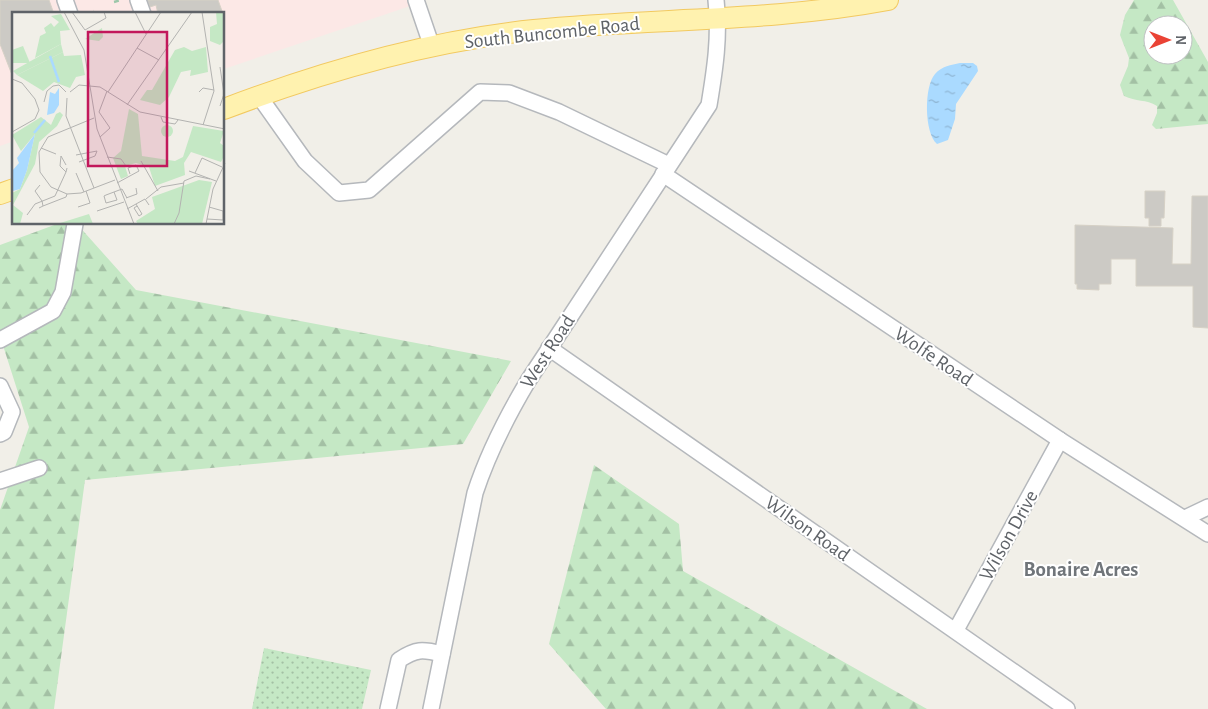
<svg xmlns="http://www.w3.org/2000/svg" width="1208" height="709" font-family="'Alegreya Sans',sans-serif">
	<defs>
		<pattern id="forest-firs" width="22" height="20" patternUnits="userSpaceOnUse" patternTransform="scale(1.25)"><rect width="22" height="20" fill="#c5e8c5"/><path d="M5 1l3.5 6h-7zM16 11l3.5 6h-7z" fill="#a3c0a4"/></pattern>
		<pattern id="garden-dots" width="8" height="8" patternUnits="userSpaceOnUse" patternTransform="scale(1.25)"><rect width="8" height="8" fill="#c5e8c5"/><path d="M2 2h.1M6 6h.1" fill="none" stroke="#a3c0a4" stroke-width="1.8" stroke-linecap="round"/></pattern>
		<pattern id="water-ripples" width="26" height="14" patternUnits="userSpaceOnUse" patternTransform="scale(1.25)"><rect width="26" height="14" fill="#aadaff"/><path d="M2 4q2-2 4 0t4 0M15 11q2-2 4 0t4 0" fill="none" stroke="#8eb4d2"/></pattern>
	</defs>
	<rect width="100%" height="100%" fill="#f1efe8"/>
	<path fill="#fce8e6" d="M0,0H425V1L224,69V14H14V141L0,146Z"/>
	<g fill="url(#forest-firs)" fill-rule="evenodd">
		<path d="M1134,0H1173L1208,62V124L1156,129L1152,125L1157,113V106C1146,99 1136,102 1124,96L1120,85L1128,66L1129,58L1120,35L1125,15ZM1153,25H1183V55H1153Z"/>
		<path d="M57,224H77L136,290L511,361L463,444L85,480L54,709H0V510L29,427L0,336V245Z"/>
		<path d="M594,465L679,524L683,571L927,709H606L549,644Z"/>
	</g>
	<path fill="url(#garden-dots)" d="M264,648L371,670L362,709H252Z"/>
	<path fill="url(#water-ripples)" d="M960,63H973L977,66L978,71L956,104L955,119L948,140L937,144C924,133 924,86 935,74C942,66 951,65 960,63Z"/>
	<g fill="#cccac5" stroke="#d6d1c6">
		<path d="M0,0H49L54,14H14V80L0,44Z"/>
		<path d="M147,0H218L222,11L215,14H158L156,5L150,7Z"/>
		<path d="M1145,191H1165L1164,218H1161V226H1149V218H1145Z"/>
		<path d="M1192,196H1208V328L1193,327V286H1136V259H1111V284H1099V290L1077,289V284H1075V225L1173,228L1172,264H1191Z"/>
	</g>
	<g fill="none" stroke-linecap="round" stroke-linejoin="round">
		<g stroke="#b5b8bc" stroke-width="18">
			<g id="minor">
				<path d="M65,0L70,14"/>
				<path d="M138,0L143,14"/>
				<path d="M416,0L432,47"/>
				<path d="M259,96L305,161L339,193L369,190L480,92L509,93L559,112L669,165"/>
				<path d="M663,174L1060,440L1208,534"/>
				<path d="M0,340L53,311L63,292L75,224"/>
				<path d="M549,348L1067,709"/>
				<path d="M0,386L12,412L4,432L0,434"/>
				<path d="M0,481L39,468"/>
				<path d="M1185,518L1208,507"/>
				<path d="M956,630L1060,440"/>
				<path d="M388,709L399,660C416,649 422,649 442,654"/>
				<path d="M431,709L475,493C488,453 506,418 528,381L709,105C715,69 720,36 716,0"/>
			</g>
		</g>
		<g stroke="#f2c960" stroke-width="22">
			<g id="major">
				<path d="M224,109C324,71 427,41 534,30C652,18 771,22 888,0"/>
				<path d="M0,194L14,189"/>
			</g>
		</g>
		<g stroke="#9cc7a9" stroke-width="2.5" stroke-dasharray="5 2.5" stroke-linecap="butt">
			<path d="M114,2L121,0"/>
			<path d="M87,14L94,11"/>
		</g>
		<use href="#minor" stroke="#fff" stroke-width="15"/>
		<use href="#major" stroke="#fff2af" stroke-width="20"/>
	</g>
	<g text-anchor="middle" stroke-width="4" stroke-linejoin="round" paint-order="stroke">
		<g font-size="20" fill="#5f6368" stroke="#fff">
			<text transform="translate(552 32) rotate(-6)" y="7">South Buncombe Road</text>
			<text transform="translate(547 351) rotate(-57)" y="7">West Road</text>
			<text transform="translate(934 356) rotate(34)" y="7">Wolfe Road</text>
			<text transform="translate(808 528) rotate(35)" y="7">Wilson Road</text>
			<text transform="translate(1008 535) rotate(-61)" y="7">Wilson Drive</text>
		</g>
		<g font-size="21" font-weight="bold" fill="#70757a" stroke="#fff">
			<text x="1081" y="576">Bonaire Acres</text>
		</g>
	</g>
	<g transform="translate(12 12)">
		<rect width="212" height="212" fill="#f1efe8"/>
		<path d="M49,32L51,40L5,63L1,59Z" fill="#c5e8c5"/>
		<path d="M204,0H212V29L208,33L198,29V15L205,12ZM49,2L58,18L48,19L49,32L23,46L28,24L34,21L32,16L39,11L42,15L47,10L39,4ZM90,16L91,25L87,29L73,27ZM172,35L180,39L194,35L196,60L178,64L179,58L169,60L157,85L148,93L128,88L135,78H140L163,38ZM51,40L52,44L69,43L73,63L64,65L58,76L42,70L31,79L5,63ZM117,97L126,102L130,144L163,149L171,145L181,114L212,119L208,131L212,134V144L209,150L179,140L172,151L173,163L143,174L137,155L124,151L113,154L116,164L109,167L101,146L109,139ZM48,100L51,103L45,114L27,130L23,152L1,193L11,201L8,212H0V181L8,177L15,158L23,122L9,139L0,123L29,105L39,113L44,102ZM187,168L200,170L190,212H126L124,209L143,197L140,185ZM77,202L81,212H45Z" fill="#c5e8c5"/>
		<path d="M149 119a6 6 0 1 1 12 0a6 6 0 1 1-12 0Z" fill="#c5e8c5"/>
		<path d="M11,34L18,51H1L0,38Z" fill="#c5e8c5"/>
		<path d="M47,76V93L42,101L35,103L38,80L43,82ZM23,122L15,158L8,177L1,179L0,159L7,151L5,146Z" fill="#aadaff"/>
		<path fill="none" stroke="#aadaff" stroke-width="2.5" d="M38,44L47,70M22,121L33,108"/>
		<path fill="none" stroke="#b3b3b1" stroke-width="1" d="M52,0L72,38L85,117L122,212M60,0L73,18L94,6L92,0M123,0L134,22M190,0L202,79L191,113M125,36L147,48M0,67L10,71L23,87L27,98L23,107L0,120M58,80L67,73L88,75L128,100L213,117M96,80L149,0M187,80L191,76L202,78M55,86L54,104L82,176M32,90L35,79L41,74L47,73L54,80M115,93L180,0M208,94L212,82L208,55M149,105L151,110L163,112L166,108M82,106L36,125L27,140L28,160L39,175L55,182L69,181L103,168M88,125L98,116L87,100L95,79M29,136L44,142M64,143L85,139L83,144L67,150M95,145L109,147L114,154M129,149L146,179M54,153L49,144L48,154L54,160L55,156M177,159L204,169M64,161L72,180M183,161L190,146L210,155M105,171L127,159L124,153L116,156L118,162M102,180L105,188L94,191L92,184L94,183L110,177L115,186M114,186L125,182L124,176M134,187L149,175L172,171M124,192L130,202L127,204L122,196L125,194M31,194L54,185L55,182M66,195L78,191L74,179M27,196L31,194L30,189L23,179L28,173M115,197L133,187L137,193M85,199L112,190M15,203L23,192L43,184L54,160M195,207L211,208V199L197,195M162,212L167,201L172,169L184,164L198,167M194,212L201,177L213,151"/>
		<path fill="#c2185b" fill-opacity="0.15" stroke="#c2185b" stroke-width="2.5" d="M76,20H155V154H76Z"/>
		<rect width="212" height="212" fill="none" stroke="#5f6368" stroke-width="2.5"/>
	</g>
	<g transform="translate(1168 40) rotate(90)"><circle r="24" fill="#ffffff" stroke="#bfc1c3"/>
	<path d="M0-4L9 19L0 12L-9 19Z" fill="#ea4335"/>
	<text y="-8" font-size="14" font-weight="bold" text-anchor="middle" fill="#5f6368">N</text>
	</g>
</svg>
